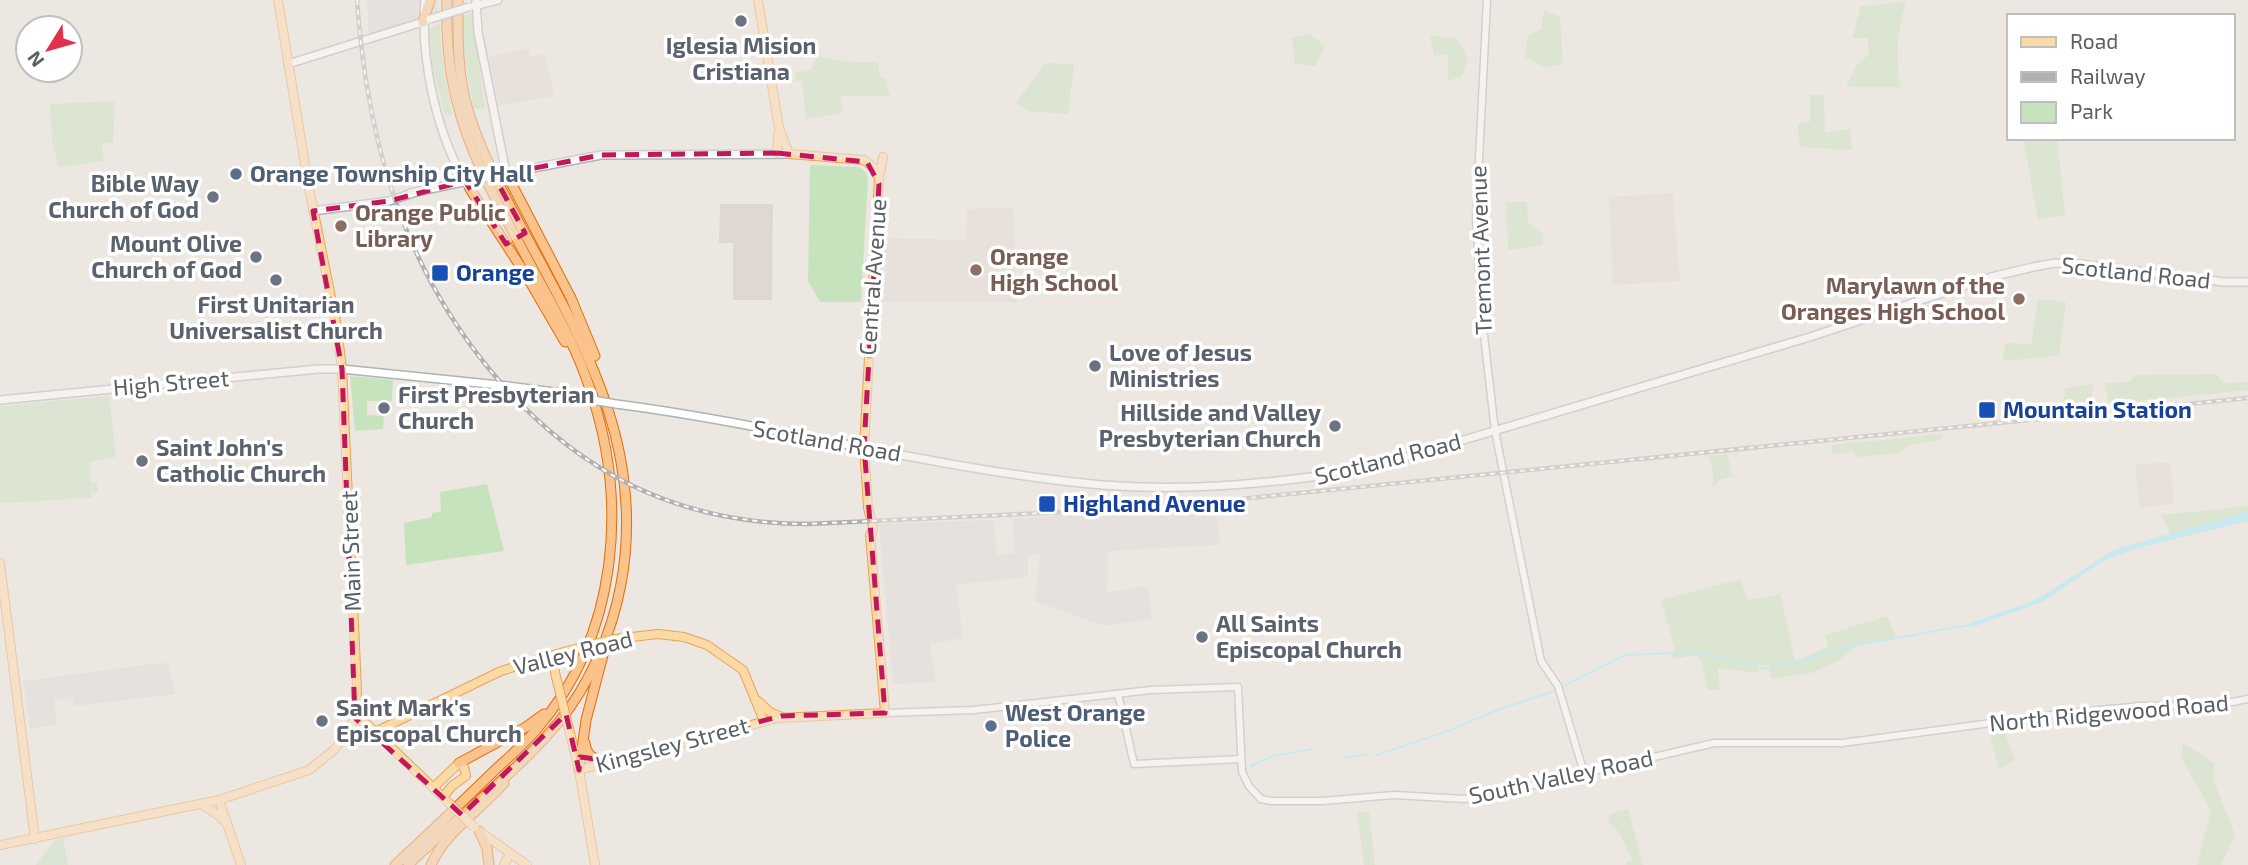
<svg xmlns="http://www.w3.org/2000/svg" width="2248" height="865" font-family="'Exo 2',sans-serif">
	<rect width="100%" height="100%" fill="#ece7e1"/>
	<g fill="#ddd9d5">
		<path d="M367,0H438L437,17L369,40Z"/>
		<path d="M1216,504L1220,545L1108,551L1107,592L1148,586L1152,619L1104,626L1035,601L1040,554H1028V577L956,585L963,638L930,644L936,682L893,684L879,524L994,520L997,555L1014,553L1013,519Z"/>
		<path d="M167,662L176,694L74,706L73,698L54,700L57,724L30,729L24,681Z"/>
	</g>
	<g fill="#dfd8d2">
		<path d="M529,48L530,57L545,54L554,96L499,106L489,56Z"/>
		<path d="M1673,193L1680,281L1613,285L1609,197Z"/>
		<path d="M720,204H773L772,300H733V243H719Z"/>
		<path d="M1013,207L1017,302H879L883,238L966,240L967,209Z"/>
		<path d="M2170,462L2174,504L2140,508L2135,465Z"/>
	</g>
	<g fill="#c7e3be">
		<path d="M1906,2C1896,36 1896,53 1900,87H1846L1856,66L1869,54L1868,38H1852L1861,6Z"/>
		<path d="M1544,10L1560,17L1563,64L1547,68L1525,57L1528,35L1541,29Z"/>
		<path d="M472,13L485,108L474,109L464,58L462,16Z"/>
		<path d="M440,23L441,49L452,114L445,115L432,64L429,28Z"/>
		<path d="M1309,34L1325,46L1315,66L1295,64L1292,38Z"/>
		<path d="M1430,36L1457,38L1468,59L1462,76L1448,81V54L1434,56Z"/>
		<path d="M821,57L852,62H878L880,77L885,79L890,96H842L840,100L843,113L806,119L802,81H795V73L811,70L816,58Z"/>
		<path d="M1045,63L1074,64L1068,114L1029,111L1016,103Z"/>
		<path d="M1810,95H1824L1825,133L1850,129L1852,150L1800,147L1798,124L1810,122Z"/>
		<path d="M115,101L113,143H105L102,145L104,161L59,167L52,143L50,104Z"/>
		<path d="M2023,138H2057L2065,215L2038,219Z"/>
		<path d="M810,165L858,167L865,171L868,178L861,302H820L808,281Z"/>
		<path d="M1506,202H1527L1528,222L1543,234L1542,245L1508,250Z"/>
		<path d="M2038,299L2066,302L2059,356L2002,361L2006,343L2031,344Z"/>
		<path d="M2217,374L2223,383L2248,382V390L2109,404L2104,383L2128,382L2137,375Z"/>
		<path d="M350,376L393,380L392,401H367V415L384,416L383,429L355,431Z"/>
		<path d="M2093,384L2091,402L2063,407L2065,389Z"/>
		<path d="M109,396L116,457L90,462L91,483L97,482L98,492H93L91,483L92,498L0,503V406Z"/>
		<path d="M1942,434L1941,440L1911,445L1898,453L1857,457L1853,452L1832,454V445Z"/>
		<path d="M1727,454L1733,476L1720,480L1713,487V471L1708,456Z"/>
		<path d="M487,484L504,551L406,565L404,523L432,517V513L441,511L440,492Z"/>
		<path d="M2248,506V512L2170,534L2162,515Z"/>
		<path d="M1740,579L1748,600L1780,594L1795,661L1828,647L1825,635L1887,616L1896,637L1858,645L1836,662L1811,673L1771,679L1769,667L1758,664L1757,673L1718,668L1720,690H1708L1700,658L1692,655L1673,660L1672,652L1675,649L1661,600Z"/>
		<path d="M2002,725L2015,760L1999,770L1989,730Z"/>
		<path d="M2183,743L2215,764L2213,779L2235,835L2221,865H2197L2211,810L2181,758Z"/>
		<path d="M1628,809L1643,865H1627L1626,863L1632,859L1619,832L1608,821L1610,814Z"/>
		<path d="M1357,812H1369L1375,865H1364Z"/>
		<path d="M63,837L68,865H36L53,842Z"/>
	</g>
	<path fill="#a1eafc" d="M2248,512V521L2138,548L2103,561L2042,602L1970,628L1968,624L2037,599L2115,549Z"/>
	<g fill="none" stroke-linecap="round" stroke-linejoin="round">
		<g stroke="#a1eafc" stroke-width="2">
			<path d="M1562,687L1625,655L1698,652L1767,669L1858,645L1968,625"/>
			<path d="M1377,755L1448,731L1497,710L1557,690"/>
			<path d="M1345,757L1367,755"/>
			<path d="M1251,766L1273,756L1312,749"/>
			<path d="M51,852L55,858L54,865"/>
		</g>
		<g stroke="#b2b5b8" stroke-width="9">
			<g id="tertiary">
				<path d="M1487,0L1476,218L1482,318L1495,431L1541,661L1558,686L1584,773"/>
				<path d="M1118,694L1134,764L1241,759"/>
				<path d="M885,713L974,710L1151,690L1238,687L1242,772L1249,786L1261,799L1271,801H1322L1394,795L1465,799L1496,794L1714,743H1842L2051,715L2140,706L2217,705L2248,699"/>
			</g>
		</g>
		<g stroke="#aeb3b6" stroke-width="10">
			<g id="secondary">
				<path d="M425,0C420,59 437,139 470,189"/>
				<path d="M476,0L478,32L506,173"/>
				<path d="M474,6L498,0"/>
				<path d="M288,64L426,21"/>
				<path d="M502,174L601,155L789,154"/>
				<path d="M411,193L477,179"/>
				<path d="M313,211L389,201L413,193"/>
				<path d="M554,392L586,399"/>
				<path d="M0,400L318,369H342L499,385"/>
				<path d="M616,404C779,425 938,470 1102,485C1190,492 1279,483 1366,469L1813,336L1991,277L2033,267L2055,263L2080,264L2224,282H2248"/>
			</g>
		</g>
		<g stroke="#eca15a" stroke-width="10">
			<g id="primary">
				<path d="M758,0L779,128L789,154L864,160L873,167L879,178L864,446L868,508L873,527L871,538"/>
				<path d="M777,153L778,135"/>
				<path d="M879,178L883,157"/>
				<path d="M0,563L35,839"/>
				<path d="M614,639L658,634L684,637L707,645L743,670L764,721"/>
				<path d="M552,657L556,677"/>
				<path d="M758,701L770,712L782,717"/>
				<path d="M355,718L367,724L449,803"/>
				<path d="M569,729L579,770L595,865"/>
				<path d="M375,732L501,671L567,651"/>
				<path d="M579,770L778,718L885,713L870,535"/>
				<path d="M434,787L459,763L464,767L466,776L452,786L443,797"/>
				<path d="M219,800L241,865"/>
				<path d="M201,804L217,814L226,823"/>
				<path d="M479,831L527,865"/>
				<path d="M0,845L219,800L309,770L334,750L349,731L356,713L357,689L342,369L337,327L308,183L278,0"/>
				<path d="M504,865L510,853"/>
			</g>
		</g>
		<g stroke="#e56c08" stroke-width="11">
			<g id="motorway">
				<path d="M423,22L430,0"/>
				<path d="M506,173L571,298L595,356"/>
				<path d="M470,189L526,275L565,342"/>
				<path d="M585,743C587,759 596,759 611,761"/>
				<path d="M459,763L526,727L544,714"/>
				<path d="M579,770L586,720L603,655"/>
				<path d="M479,831L487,848L489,865"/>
				<path d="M395,865C429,834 462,802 495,770C509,757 524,744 536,730C619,635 629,501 589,386C574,341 549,300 527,258C478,167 443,107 447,0"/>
				<path d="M408,865C457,817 515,774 558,723C590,684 612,633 621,584C646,449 585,345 523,230C502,191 481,153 468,110C457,74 458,37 458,0"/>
				<path d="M431,865C445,832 481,810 504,783"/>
			</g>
		</g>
		<use href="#tertiary" stroke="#fff" stroke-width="6"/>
		<use href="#secondary" stroke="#fff" stroke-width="7"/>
		<use href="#primary" stroke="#fcdaa6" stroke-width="8"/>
		<use href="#motorway" stroke="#f9c38b" stroke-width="9"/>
		<g stroke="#b0b1b1" stroke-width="4.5">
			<path id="rail" d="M357,0C362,70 374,142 398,208C439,322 523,432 633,486C687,512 748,524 808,524L1150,508L2248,398"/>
		</g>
		<use href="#rail" stroke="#fff" stroke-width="2" stroke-dasharray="5" stroke-linecap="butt"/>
		<g stroke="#aeb3b6" stroke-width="10" stroke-linecap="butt">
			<g id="secondary-bridge">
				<path d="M430,19L469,7"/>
				<path d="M477,179L502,174"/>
				<path d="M499,385L554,392"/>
				<path d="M586,399L616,404"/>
			</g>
		</g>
		<g stroke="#eca15a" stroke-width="10" stroke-linecap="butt">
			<g id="primary-bridge">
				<path d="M567,651L614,639"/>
				<path d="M556,677L569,729"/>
				<path d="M449,803L474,827"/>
			</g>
		</g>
		<use href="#secondary-bridge" stroke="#fff" stroke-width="7"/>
		<use href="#primary-bridge" stroke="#fcdaa6" stroke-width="8"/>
	</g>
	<path d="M0 0H2248V865H0ZM777,153L867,162L879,184L864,446L885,713L781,716L611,761L580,757L579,770L566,714L462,815L355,718L342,369L313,211L389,201L465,181L506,244L525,233L494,176L601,155Z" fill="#ece7e1" fill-opacity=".55" fill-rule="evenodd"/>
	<path fill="none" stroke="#c2185b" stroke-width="5" stroke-dasharray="14 9" stroke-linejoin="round" d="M777,153L867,162L879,184L864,446L885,713L781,716L611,761L580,757L579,770L566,714L462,815L355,718L342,369L313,211L389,201L465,181L506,244L525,233L494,176L601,155Z"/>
	<g fill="#6b7280" stroke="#fff" stroke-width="2.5">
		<circle cx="741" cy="21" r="7"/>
		<circle cx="213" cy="197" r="7"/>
		<circle cx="256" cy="257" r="7"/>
		<circle cx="276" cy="280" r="7"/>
		<circle cx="1095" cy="366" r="7"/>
		<circle cx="384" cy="408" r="7"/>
		<circle cx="1335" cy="426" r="7"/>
		<circle cx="142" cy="461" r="7"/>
		<circle cx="1202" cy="637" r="7"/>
		<circle cx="322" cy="721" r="7"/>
	</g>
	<g fill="#5c6f8a" stroke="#fff" stroke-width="2.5">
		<circle cx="236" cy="174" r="7"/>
		<circle cx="991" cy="726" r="7"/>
	</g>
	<g fill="#8d6e63" stroke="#fff" stroke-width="2.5">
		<circle cx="341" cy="226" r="7"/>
		<circle cx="976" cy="270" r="7"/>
		<circle cx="2019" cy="299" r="7"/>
	</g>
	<g fill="#1a4fb4" stroke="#fff" stroke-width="2.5">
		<rect x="431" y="264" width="18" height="18" rx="3.5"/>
		<rect x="1978" y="401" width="18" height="18" rx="3.5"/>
		<rect x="1038" y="495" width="18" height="18" rx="3.5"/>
	</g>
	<g text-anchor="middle" stroke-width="7" stroke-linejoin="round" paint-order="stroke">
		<g font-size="23" font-weight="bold" fill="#5b616d" stroke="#fff" text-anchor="start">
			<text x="741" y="54" text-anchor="middle">Iglesia Mision<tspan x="741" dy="26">Cristiana</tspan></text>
			<text x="199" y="192" text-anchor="end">Bible Way<tspan x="199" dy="26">Church of God</tspan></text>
			<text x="242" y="252" text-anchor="end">Mount Olive<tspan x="242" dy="26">Church of God</tspan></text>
			<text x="276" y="313" text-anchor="middle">First Unitarian<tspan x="276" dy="26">Universalist Church</tspan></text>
			<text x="1109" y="361">Love of Jesus<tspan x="1109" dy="26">Ministries</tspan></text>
			<text x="398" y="403">First Presbyterian<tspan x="398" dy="26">Church</tspan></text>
			<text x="1321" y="421" text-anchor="end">Hillside and Valley<tspan x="1321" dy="26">Presbyterian Church</tspan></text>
			<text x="156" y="456">Saint John's<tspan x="156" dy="26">Catholic Church</tspan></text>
			<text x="1216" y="632">All Saints<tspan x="1216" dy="26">Episcopal Church</tspan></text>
			<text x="336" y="716">Saint Mark's<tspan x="336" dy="26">Episcopal Church</tspan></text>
		</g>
		<g font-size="23" font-weight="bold" fill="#4e5e75" stroke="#fff" text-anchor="start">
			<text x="250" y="182">Orange Township City Hall</text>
			<text x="1005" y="721">West Orange<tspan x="1005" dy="26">Police</tspan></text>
		</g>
		<g font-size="23" font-weight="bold" fill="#785e54" stroke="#fff" text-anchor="start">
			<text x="355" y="221">Orange Public<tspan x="355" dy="26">Library</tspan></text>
			<text x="990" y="265">Orange<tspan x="990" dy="26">High School</tspan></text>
			<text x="2005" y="294" text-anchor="end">Marylawn of the<tspan x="2005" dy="26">Oranges High School</tspan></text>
		</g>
		<g font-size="23" fill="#5a5f61" stroke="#fff">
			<text transform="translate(1481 250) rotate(-92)" y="8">Tremont Avenue</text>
			<text transform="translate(2136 273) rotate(6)" y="8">Scotland Road</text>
			<text transform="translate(873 277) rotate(-86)" y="8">Central Avenue</text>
			<text transform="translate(171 383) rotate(-5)" y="8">High Street</text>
			<text transform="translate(827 441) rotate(10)" y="8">Scotland Road</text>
			<text transform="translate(1388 459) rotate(-14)" y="8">Scotland Road</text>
			<text transform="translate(351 551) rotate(-92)" y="8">Main Street</text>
			<text transform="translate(573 653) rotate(-14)" y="8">Valley Road</text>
			<text transform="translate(2109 713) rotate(-5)" y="8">North Ridgewood Road</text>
			<text transform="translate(672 745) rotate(-15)" y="8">Kingsley Street</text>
			<text transform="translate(1561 777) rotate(-12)" y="8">South Valley Road</text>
		</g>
		<g font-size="23" font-weight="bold" fill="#164399" stroke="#fff" text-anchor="start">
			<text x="456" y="281">Orange</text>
			<text x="2003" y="418">Mountain Station</text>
			<text x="1063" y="512">Highland Avenue</text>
		</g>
	</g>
	<rect x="2007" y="14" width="228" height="126" fill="#ffffff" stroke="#bdbfc0" stroke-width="2"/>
	<rect x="2021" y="37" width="35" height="10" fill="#fcdaa6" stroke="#bdbfc0" stroke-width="2"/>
	<text x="2070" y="49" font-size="21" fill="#5a5f61">Road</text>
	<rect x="2021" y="72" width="35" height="10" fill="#b0b1b1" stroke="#bdbfc0" stroke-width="2"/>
	<text x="2070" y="84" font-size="21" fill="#5a5f61">Railway</text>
	<rect x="2021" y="102" width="35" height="21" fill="#c7e3be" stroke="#bdbfc0" stroke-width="2"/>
	<text x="2070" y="119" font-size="21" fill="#5a5f61">Park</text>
	<g transform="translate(49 49) rotate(233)"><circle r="33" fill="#ffffff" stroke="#bdbfc0" stroke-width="2"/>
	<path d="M0-5L12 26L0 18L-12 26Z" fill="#e2314d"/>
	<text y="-10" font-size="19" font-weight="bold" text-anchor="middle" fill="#5a5f61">N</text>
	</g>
</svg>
